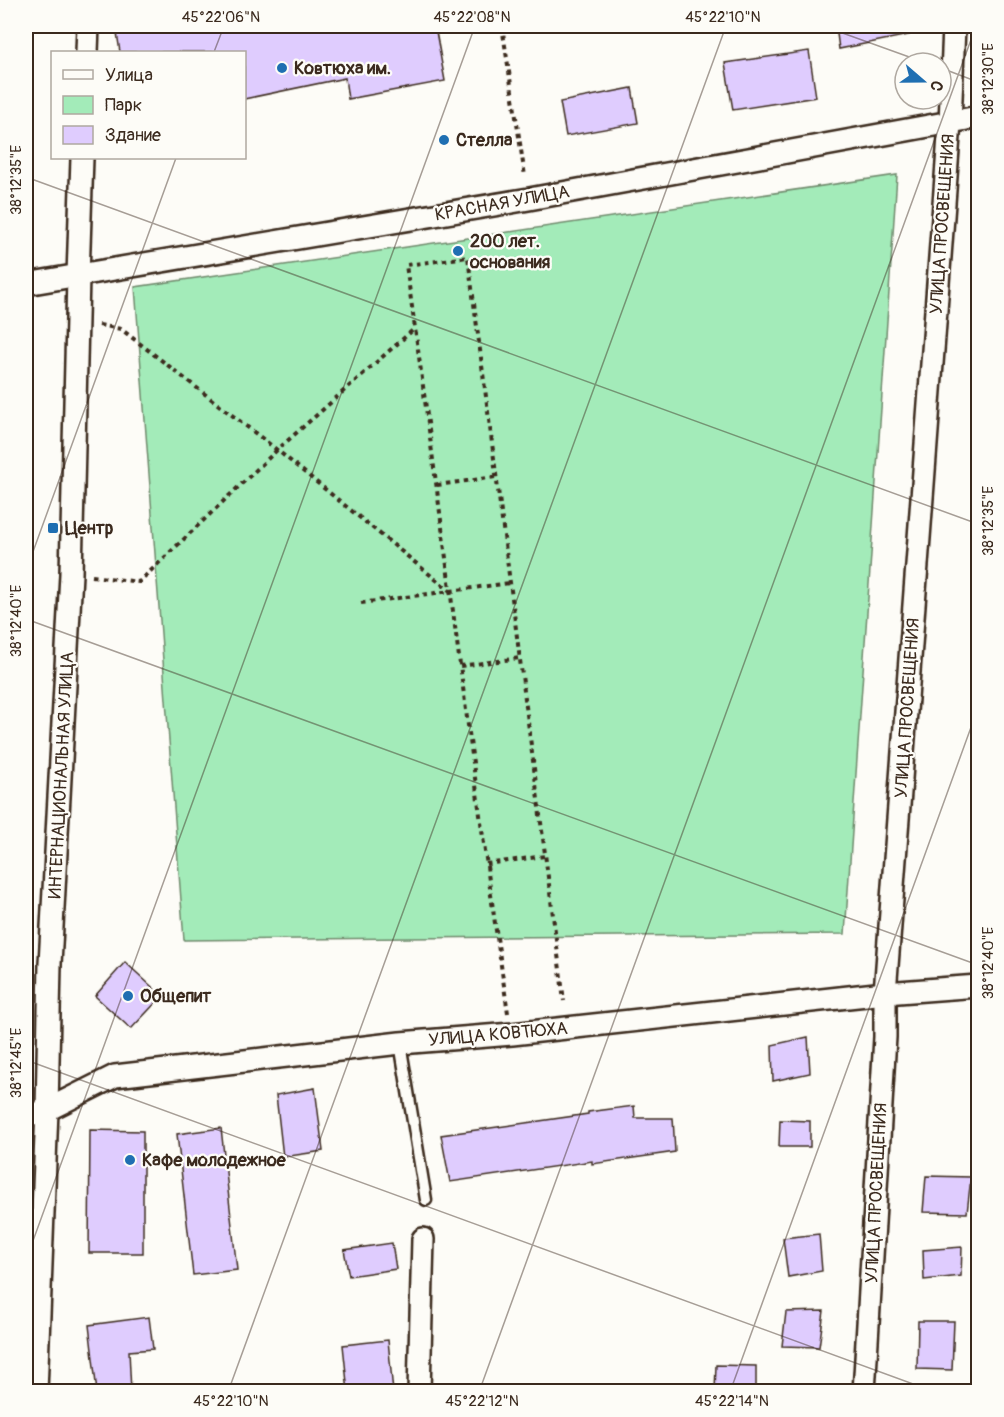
<svg xmlns="http://www.w3.org/2000/svg" width="1004" height="1417" font-family="Pangolin,sans-serif">
	<rect width="100%" height="100%" fill="#fdfcf7"/>
	<filter id="ink" filterUnits="userSpaceOnUse"><feTurbulence type="fractalNoise" baseFrequency=".0167" numOctaves="2"/><feDisplacementMap in="SourceGraphic" scale="12" xChannelSelector="R" yChannelSelector="G"/><feConvolveMatrix kernelMatrix="1 2 1 2 8 2 1 2 1" color-interpolation-filters="sRGB"/></filter>
	<g filter="url(#ink)">
		<path fill="#a3ebb9" stroke="#6f8a6c" stroke-width="1.5" d="M897,175L845,934L184,940L135,287Z"/>
		<g fill="#dfccfe" stroke="#3b2a1e" stroke-width="1.5">
			<path d="M116,26H435L445,81L348,99L345,78L244,99V52H120Z"/>
			<path d="M836,26H908L909,35L839,49Z"/>
			<path d="M809,51L816,97L733,110L725,63Z"/>
			<path d="M632,88L638,123L566,136L560,102Z"/>
			<path d="M125,962L162,996L131,1029L95,996Z"/>
			<path d="M808,1037L810,1073L773,1081L772,1045Z"/>
			<path d="M315,1088L323,1151L283,1157L276,1095Z"/>
			<path d="M634,1106L635,1118H673L675,1152L592,1164V1161L450,1182L441,1135L588,1114V1112Z"/>
			<path d="M780,1120L810,1121V1147H779Z"/>
			<path d="M221,1128L237,1270L193,1275L177,1134Z"/>
			<path d="M90,1130L143,1131V1253H89Z"/>
			<path d="M926,1176L971,1177L967,1213L923,1212Z"/>
			<path d="M819,1234L822,1271L788,1277L783,1238Z"/>
			<path d="M392,1243L396,1269L349,1276L344,1250Z"/>
			<path d="M962,1247L961,1276L924,1280L923,1250Z"/>
			<path d="M824,1311L819,1347L782,1346L786,1312Z"/>
			<path d="M149,1317L153,1349L129,1351L131,1392H97L89,1325Z"/>
			<path d="M918,1321H954L952,1370L917,1369Z"/>
			<path d="M388,1340L393,1392H348L343,1345Z"/>
			<path d="M716,1365L756,1366V1392H715Z"/>
		</g>
		<g fill="none" stroke-linecap="round" stroke-linejoin="round">
			<g stroke="#3b2a1e" stroke-width="15">
				<path id="lane" d="M400,1043L426,1200"/>
			</g>
			<g stroke="#3b2a1e" stroke-width="26">
				<g id="street">
					<path d="M87,52L88,26"/>
					<path d="M26,284L529,199L978,117"/>
					<path d="M26,1117L47,1110L115,1076L400,1043L512,1034L885,993L978,986"/>
					<path d="M36,1392L47,1110L50,964L71,574L78,276L82,158"/>
					<path d="M419,1392L423,1239"/>
					<path d="M864,1392L885,1037V993L950,123L954,26"/>
				</g>
			</g>
			<g stroke="#3b2a1e" stroke-width="4" stroke-dasharray="4.5 4.5" stroke-linecap="butt">
				<path d="M502,26L525,176"/>
				<path d="M99,325L121,329L277,450L450,591"/>
				<path d="M437,485L496,477"/>
				<path d="M92,576L139,582L277,450L414,329"/>
				<path d="M361,603L510,583"/>
				<path d="M460,666L520,658"/>
				<path d="M486,864L545,856"/>
				<path d="M508,1013C471,764 442,514 406,265L468,257L564,1001"/>
			</g>
			<use href="#lane" stroke="#fdfcf7" stroke-width="10"/>
			<use href="#street" stroke="#fdfcf7" stroke-width="21"/>
		</g>
	</g>
	<path fill="none" stroke="#3b2a1e" stroke-width="1.5" stroke-opacity="0.45" d="M823,26L926,63M214,52L224,26M941,68L978,82M26,177L978,524M26,571L176,158M26,619L978,965M26,1060L935,1392M26,1260L475,26M228,1392L726,26M479,1392L976,26M730,1392L978,708"/>
	<g fill="#1f6fb2" stroke="#fdfcf7" stroke-width="2">
		<circle cx="282" cy="68" r="6"/>
		<circle cx="444" cy="140" r="6"/>
		<circle cx="458" cy="251" r="6"/>
		<rect x="47" y="522" width="12" height="12" rx="3"/>
		<circle cx="128" cy="996" r="6"/>
		<circle cx="130" cy="1160" r="6"/>
	</g>
	<g text-anchor="middle" stroke-width="4.5" stroke-linejoin="round" paint-order="stroke">
		<g font-size="18" font-weight="bold" fill="#3b2a1e" stroke="#fdfcf7" text-anchor="start">
			<text x="294" y="74">Ковтюха им.</text>
			<text x="456" y="146">Стелла</text>
			<text x="470" y="247">200 лет.<tspan x="470" dy="21">основания</tspan></text>
			<text x="65" y="534">Центр</text>
			<text x="140" y="1002">Общепит</text>
			<text x="142" y="1166">Кафе молодежное</text>
		</g>
		<g font-size="18" fill="#3b2a1e" stroke="#fdfcf7">
			<text transform="translate(502 203) rotate(-10)" y="6">КРАСНАЯ УЛИЦА</text>
			<text transform="translate(942 224) rotate(-86)" y="6">УЛИЦА ПРОСВЕЩЕНИЯ</text>
			<text transform="translate(907 708) rotate(-86)" y="6">УЛИЦА ПРОСВЕЩЕНИЯ</text>
			<text transform="translate(61 775) rotate(-87)" y="6">ИНТЕРНАЦИОНАЛЬНАЯ УЛИЦА</text>
			<text transform="translate(498 1034) rotate(-5)" y="6">УЛИЦА КОВТЮХА</text>
			<text transform="translate(876 1193) rotate(-87)" y="6">УЛИЦА ПРОСВЕЩЕНИЯ</text>
		</g>
	</g>
	<rect width="1004" height="1417" fill="none" stroke="#fdfcf7" stroke-width="66"/>
	<rect x="51" y="51" width="195" height="108" fill="#fdfcf7" stroke="#afa8a0" stroke-width="1.5"/>
	<rect x="63" y="70" width="30" height="9" fill="#fdfcf7" stroke="#afa8a0" stroke-width="1.5"/>
	<text x="105" y="81" font-size="18" fill="#3b2a1e">Улица</text>
	<rect x="63" y="96" width="30" height="18" fill="#a3ebb9" stroke="#afa8a0" stroke-width="1.5"/>
	<text x="105" y="111" font-size="18" fill="#3b2a1e">Парк</text>
	<rect x="63" y="126" width="30" height="18" fill="#dfccfe" stroke="#afa8a0" stroke-width="1.5"/>
	<text x="105" y="141" font-size="18" fill="#3b2a1e">Здание</text>
	<g transform="translate(923 81) rotate(110)"><circle r="28" fill="#fdfcf7" stroke="#afa8a0" stroke-width="1.5"/>
	<path d="M0-4.5L10 22L0 15L-10 22Z" fill="#1f6fb2"/>
	<text y="-9" font-size="16" font-weight="bold" text-anchor="middle" fill="#3b2a1e">С</text>
	</g>
	<rect x="33" y="33" width="938" height="1351" fill="none" stroke="#3b2a1e" stroke-width="2"/>
	<g font-size="15" text-anchor="middle" fill="#3b2a1e">
		<text x="221" y="22">45°22'06"N</text>
		<text x="472" y="22">45°22'08"N</text>
		<text x="723" y="22">45°22'10"N</text>
		<text transform="translate(988 79) rotate(-90)" y="5">38°12'30"E</text>
		<text transform="translate(16 180) rotate(-90)" y="5">38°12'35"E</text>
		<text transform="translate(988 521) rotate(-90)" y="5">38°12'35"E</text>
		<text transform="translate(16 621) rotate(-90)" y="5">38°12'40"E</text>
		<text transform="translate(988 963) rotate(-90)" y="5">38°12'40"E</text>
		<text transform="translate(16 1063) rotate(-90)" y="5">38°12'45"E</text>
		<text x="231" y="1406">45°22'10"N</text>
		<text x="482" y="1406">45°22'12"N</text>
		<text x="732" y="1406">45°22'14"N</text>
	</g>
</svg>
